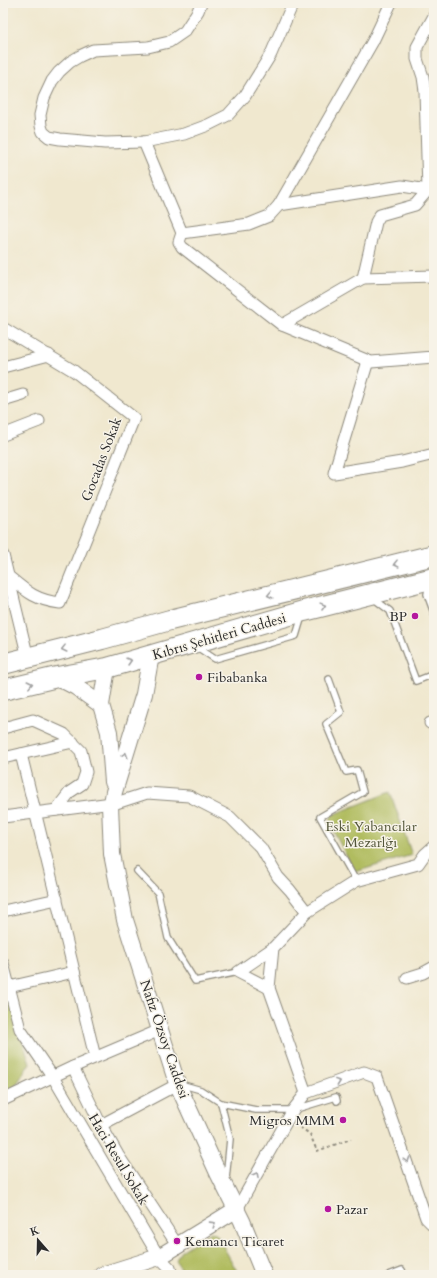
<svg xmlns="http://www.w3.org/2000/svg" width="437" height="1278" font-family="Cardo,serif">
	<rect width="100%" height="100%" fill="#f7f3e8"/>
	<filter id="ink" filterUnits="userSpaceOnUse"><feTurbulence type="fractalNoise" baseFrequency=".025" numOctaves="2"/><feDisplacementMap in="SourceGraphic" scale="8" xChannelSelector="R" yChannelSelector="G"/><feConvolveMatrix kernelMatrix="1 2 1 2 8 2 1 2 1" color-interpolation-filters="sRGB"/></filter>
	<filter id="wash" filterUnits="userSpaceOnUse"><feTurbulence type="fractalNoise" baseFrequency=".012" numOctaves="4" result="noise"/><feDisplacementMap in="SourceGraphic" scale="16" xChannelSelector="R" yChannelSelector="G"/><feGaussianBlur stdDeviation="0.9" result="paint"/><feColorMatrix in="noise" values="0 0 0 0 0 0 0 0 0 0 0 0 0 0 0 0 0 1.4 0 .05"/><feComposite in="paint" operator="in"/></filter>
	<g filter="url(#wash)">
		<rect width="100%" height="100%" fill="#f0e8cf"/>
		<g fill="#b0bc5e" stroke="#6e7444">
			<path d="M390,792L412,855L355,872L329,823L332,815Z"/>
			<path d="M3,982L30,1063L13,1090L3,1094Z"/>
			<path d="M211,1232L217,1235L239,1275H183L176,1260L181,1251Z"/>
		</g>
	</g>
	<g filter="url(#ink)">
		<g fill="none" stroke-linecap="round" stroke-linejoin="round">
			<g stroke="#8e8a7d" stroke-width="8">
				<g id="lane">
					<path d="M429,585L427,594L434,613"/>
					<path d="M373,598L390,611L416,681L434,674"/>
					<path d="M197,647L215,659L296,636L302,616"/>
					<path d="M329,679L341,712L326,724L346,772L357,770L363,792L320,817L356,881"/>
					<path d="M137,871L158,893L168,938L195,981L238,972"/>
					<path d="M180,1084L201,1090L221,1103L256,1110H293L336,1097L337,1101"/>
					<path d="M221,1103L230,1139L226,1179"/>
					<path d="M389,1275L402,1270L404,1275"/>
				</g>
			</g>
			<g stroke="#8e8a7d" stroke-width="13">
				<g id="street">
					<path d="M201,3L198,11L185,31L169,42L148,47L93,50L80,56L70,62L59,72L52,81L44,98L40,115L41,126L43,132L49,137L60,139L105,143L144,142L184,134L208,125L228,115L245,96L271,54L293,3"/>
					<path d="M144,142L182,233L249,224L269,216L279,205L402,186L434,191"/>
					<path d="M279,205L373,41L391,3"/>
					<path d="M182,233L179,242L182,247L282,325L371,362L434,357"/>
					<path d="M363,278L376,222L380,215L415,205L428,190L425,91L423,77L417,59V47L434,16"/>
					<path d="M282,325L363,278L434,276"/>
					<path d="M3,328L74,371L134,418L60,603C35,600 26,591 8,576"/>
					<path d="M368,361L334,473L402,462L434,454"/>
					<path d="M3,367L49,355"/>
					<path d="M3,401L23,395"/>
					<path d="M3,435L39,421"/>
					<path d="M3,555L28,658"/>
					<path d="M430,580L434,593"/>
					<path d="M430,723L434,722"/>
					<path d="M3,728L33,720L64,734L81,751L86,772L82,784L70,792L56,810"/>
					<path d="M21,754L95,1057"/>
					<path d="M3,758L73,742"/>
					<path d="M110,805L147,793L189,796L230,817L261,848L278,877L290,890L307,912"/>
					<path d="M3,817L112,803"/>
					<path d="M3,911L57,899"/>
					<path d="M3,963L20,1029L53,1077L159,1257L170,1268L172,1275"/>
					<path d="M407,978L423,973L434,967"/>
					<path d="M9,987L74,972"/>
					<path d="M269,988L238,972L273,948"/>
					<path d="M73,1067L101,1125L118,1155L178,1246"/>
					<path d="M306,1093L269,988L273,948L307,912L356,881L418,864L425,854L434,846"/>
					<path d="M3,1100L73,1067L160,1030"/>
					<path d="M101,1125L178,1084"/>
					<path d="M237,1209L293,1110L306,1093L364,1072L377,1077L426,1218L434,1226"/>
				</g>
			</g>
			<g stroke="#8e8a7d" stroke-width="18">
				<g id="secondary">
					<path d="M151,655L144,694L114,792L112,803L110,805L112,854L125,920L160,1030L177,1083L218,1173L242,1221L264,1275"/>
					<path d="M107,668L101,705L109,732L113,782"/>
					<path d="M57,677L76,687L101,705"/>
					<path d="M102,1275L159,1257L237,1209"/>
				</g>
			</g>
			<g stroke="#8e8a7d" stroke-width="22">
				<g id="highway">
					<path d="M3,664L102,639L170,620L434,555"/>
					<path d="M3,690L57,677L107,668L304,611L434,578"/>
				</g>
			</g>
			<path stroke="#8e8a7d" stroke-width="2" stroke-dasharray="3 3" stroke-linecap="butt" d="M295,1124L310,1134L317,1151L351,1139"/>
			<use href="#lane" stroke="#fff" stroke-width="5.5"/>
			<use href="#street" stroke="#fff" stroke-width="11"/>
			<use href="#secondary" stroke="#fff" stroke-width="16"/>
			<use href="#highway" stroke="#fff" stroke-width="20"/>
		</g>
		<defs><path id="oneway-chevron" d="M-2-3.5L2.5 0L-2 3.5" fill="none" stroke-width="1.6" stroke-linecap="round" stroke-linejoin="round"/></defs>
		<g stroke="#a0a0a0">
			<use href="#oneway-chevron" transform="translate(396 564) rotate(166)"/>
			<use href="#oneway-chevron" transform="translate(270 595) rotate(166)"/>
			<use href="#oneway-chevron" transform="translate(323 606) rotate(-15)"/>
			<use href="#oneway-chevron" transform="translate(64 649) rotate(166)"/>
			<use href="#oneway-chevron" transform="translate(129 661) rotate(-16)"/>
			<use href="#oneway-chevron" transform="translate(30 684) rotate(-14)"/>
			<use href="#oneway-chevron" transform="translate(125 755) rotate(-73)"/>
			<use href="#oneway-chevron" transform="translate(338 1082) rotate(-20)"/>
			<use href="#oneway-chevron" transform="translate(407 1160) rotate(72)"/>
			<use href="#oneway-chevron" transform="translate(256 1175) rotate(-61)"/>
			<use href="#oneway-chevron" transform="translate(213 1224) rotate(-32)"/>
		</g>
	</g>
	<g fill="#b5179e" stroke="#f7f3e8" stroke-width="1.5">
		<circle cx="415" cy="616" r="4"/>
		<circle cx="199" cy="677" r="4"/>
		<circle cx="343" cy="1120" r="4"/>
		<circle cx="328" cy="1209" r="4"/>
		<circle cx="177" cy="1241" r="4"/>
	</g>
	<g text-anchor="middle" stroke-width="3" stroke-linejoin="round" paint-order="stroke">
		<g font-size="14" fill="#2b2b2b" stroke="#f7f3e8">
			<text transform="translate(101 459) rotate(-69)" y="5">Gocadas Sokak</text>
			<text transform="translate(219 636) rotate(-16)" y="5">Kıbrıs Şehitleri Caddesi</text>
			<text transform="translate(165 1039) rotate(71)" y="5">Nafiz Özsoy Caddesi</text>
			<text transform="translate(119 1159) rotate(59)" y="5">Haci Resul Sokak</text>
		</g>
		<g font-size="14" fill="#2b2b2b" stroke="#f7f3e8" text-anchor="start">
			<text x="407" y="621" text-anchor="end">BP</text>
			<text x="207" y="682">Fibabanka</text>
			<text x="335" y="1125" text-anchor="end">Migros MMM</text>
			<text x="336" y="1214">Pazar</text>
			<text x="185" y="1246">Kemancı Ticaret</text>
		</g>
		<g font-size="14" fill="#53563a" stroke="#f7f3e8">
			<text x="371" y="831">Eski Yabancılar<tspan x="371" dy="16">Mezarlğı</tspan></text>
		</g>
	</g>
	<rect width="437" height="1278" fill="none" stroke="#f7f3e8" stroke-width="16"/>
	<g transform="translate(38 1240) rotate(340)" stroke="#f7f3e8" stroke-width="3" paint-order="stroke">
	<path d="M0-3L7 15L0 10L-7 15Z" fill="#2b2b2b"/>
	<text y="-6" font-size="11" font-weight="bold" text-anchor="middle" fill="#2b2b2b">K</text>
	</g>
</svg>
